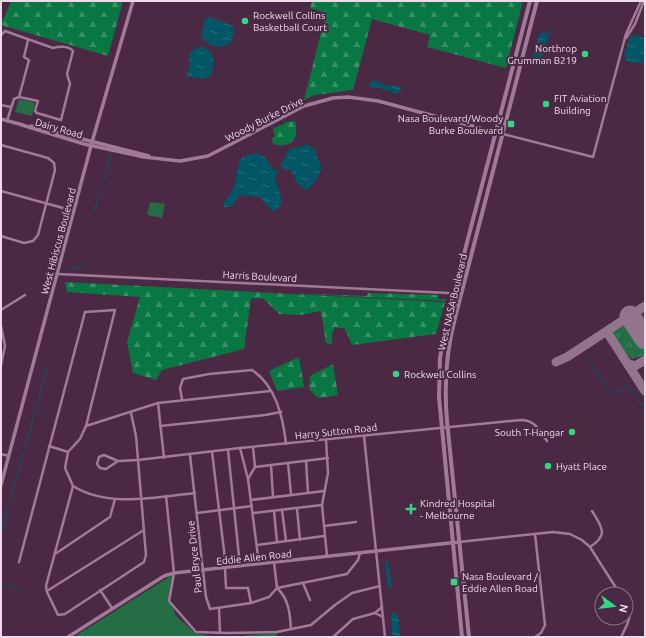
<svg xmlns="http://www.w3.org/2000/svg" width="646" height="638" font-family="Ubuntu,sans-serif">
	<defs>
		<pattern id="grass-tufts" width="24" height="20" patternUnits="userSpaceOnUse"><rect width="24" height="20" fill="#256d44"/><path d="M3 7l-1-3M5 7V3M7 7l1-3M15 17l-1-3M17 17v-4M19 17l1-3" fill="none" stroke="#45815f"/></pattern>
		<pattern id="forest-firs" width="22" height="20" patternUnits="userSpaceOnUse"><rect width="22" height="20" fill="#087743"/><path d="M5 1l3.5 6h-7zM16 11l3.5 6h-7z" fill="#389067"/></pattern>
		<pattern id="water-ripples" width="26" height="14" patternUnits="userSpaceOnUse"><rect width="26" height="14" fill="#035665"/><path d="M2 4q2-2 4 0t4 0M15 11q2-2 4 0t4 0" fill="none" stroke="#286e7b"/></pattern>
	</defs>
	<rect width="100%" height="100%" fill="#4b2944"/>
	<path fill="url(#grass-tufts)" d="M625,325C635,327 645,346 645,355L632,359C625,353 610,341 614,331Z"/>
	<g fill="url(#forest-firs)">
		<path d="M11,1H123L108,56L1,25Z"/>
		<path d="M312,1H523L506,68L427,47L430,35L372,19L353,90L315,95L304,100L326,13L310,8Z"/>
		<path d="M295,121C300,139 291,149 273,144L272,138L275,136L273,129L287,122Z"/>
		<path d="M65,282L445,302L436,334L352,345L345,329L335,327L332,334V344L326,343L321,311L301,315L279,314L264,299L251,298L244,349L162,370L156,380L133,373L127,342L140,297L67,292Z"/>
		<path d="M284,293L367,296L368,293L439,295L438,299H446V301Z"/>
		<path d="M299,357L304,387L277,391L269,371Z"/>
		<path d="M333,364L338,395L318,398L309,389L310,376Z"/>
	</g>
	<g fill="#256d44">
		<path d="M19,99L35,103L32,116L15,112Z"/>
		<path d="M150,202L165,204L162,218L147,215Z"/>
		<path d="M172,575L168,600L174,609L175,615L195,633L216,637H74Z"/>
		<path d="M276,633L277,637H229Z"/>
	</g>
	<g fill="url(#water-ripples)">
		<path d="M209,17L232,25C241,48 212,54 201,36V31L205,27L203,24L205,19Z"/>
		<path d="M543,32L549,34L542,59L538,60L533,56L539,35Z"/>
		<path d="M631,35L645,37V63L627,62L624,54Z"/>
		<path d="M197,47H204C216,54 215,65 210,77L203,79L186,76L189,69V53Z"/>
		<path d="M373,80L385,85L399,86L401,91L397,94L380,88H371L369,84Z"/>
		<path d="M306,144L317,151C315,157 318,158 320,163C324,172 313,185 306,191L297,183L291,170H284L281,165C285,160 284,153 291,149C297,146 301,148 306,144Z"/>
		<path d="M256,153L265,157L273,169L277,170L279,173L275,175V178L282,201L281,205L275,211L271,210L260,197L240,195L231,207H224L223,203C241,185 232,176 242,157Z"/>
		<path d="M388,561L392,586L388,588L385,562Z"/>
		<path d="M391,612L398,614L400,637H392Z"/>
	</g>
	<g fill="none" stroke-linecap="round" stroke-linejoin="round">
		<g stroke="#035665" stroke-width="1">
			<path d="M549,33L553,31"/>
			<path d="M546,48H549"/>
			<path d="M544,57L546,58"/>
			<path d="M541,59V66L544,68"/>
			<path d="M102,186L112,152"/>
			<path d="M94,213L100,191"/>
			<path d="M66,271L69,268H80L82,261"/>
			<path d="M587,356L609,391L613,393L626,387L632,390L645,410"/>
			<path d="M1,533L47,369"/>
			<path d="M1,584L22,590"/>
		</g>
		<g stroke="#92758c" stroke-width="9">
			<path d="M607,332L645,391"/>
			<path d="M556,362L567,357L645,306"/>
			<path d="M627,363L635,366L645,360"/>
		</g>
		<path stroke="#92758c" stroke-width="21" d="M630,316L645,339"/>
		<g stroke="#a17a98" stroke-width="2.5">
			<path d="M1,35L5,31L53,48C60,46 69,46 73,51L67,74L70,84L61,120L37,113L35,111L38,101L19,97"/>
			<path d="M626,38L635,24L644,1"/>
			<path d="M1,105L11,107"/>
			<path d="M7,121L14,99L19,97L29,60L24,57L28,40"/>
			<path d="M503,134L593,157L626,34L641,1"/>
			<path d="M1,145L48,158L54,163L55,170L38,235L33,241L24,243L1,236"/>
			<path d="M1,191L74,211"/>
			<path d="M58,274L448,293L460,295"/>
			<path d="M1,310L25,295"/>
			<path d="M1,326L5,346L1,365"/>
			<path d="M182,399L180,388L183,379L209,374L252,370C276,386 283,417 286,444"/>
			<path d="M158,403L164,458"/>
			<path d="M86,426L158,403L270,391"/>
			<path d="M160,426L265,415L281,412"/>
			<path d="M364,436L385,637"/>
			<path d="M326,440L328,473L322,505L327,556"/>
			<path d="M49,446L68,452"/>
			<path d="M240,448L248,479L259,564"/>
			<path d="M228,450L240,566"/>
			<path d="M212,452L226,567"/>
			<path d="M1,454L9,456"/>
			<path d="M190,455L206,597L210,609L251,603L269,597L277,588L347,574L358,560L360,553"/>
			<path d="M118,461L106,469L100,468L97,464L99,457L104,455L118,461L138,460L240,448L521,420C535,420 539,430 547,441"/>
			<path d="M306,461L308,493"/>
			<path d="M288,463L291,494"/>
			<path d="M271,465L273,497"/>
			<path d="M255,467L328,458"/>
			<path d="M248,479L255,467L253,447"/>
			<path d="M73,486C108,508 156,497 195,493"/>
			<path d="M166,496L174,573L169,601L196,632L228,633L277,632L311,625L335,605L352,593L380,586"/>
			<path d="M251,500L324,491"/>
			<path d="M297,509L300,540"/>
			<path d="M282,510L286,541"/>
			<path d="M274,511L277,542"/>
			<path d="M197,513L252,506"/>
			<path d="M253,513L322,505"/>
			<path d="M324,526L356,522"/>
			<path d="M459,542L553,532L570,534L582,540L590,547L620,594"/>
			<path d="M257,545L324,536"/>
			<path d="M590,547C609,535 602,527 592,511"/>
			<path d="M55,554L110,517L115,499"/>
			<path d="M19,562L85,312L115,310L86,426L80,439L68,452L65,468L73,486L46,586L47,592L58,615L65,614L144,562L146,555L136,436L131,413"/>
			<path d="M274,562L277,588C289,599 290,614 291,629"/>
			<path d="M225,568L226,588H248L251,603"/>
			<path d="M303,583L310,600"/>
			<path d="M100,590L112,608"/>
			<path d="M47,591L144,530"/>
			<path d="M382,607L375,613L383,617"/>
			<path d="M219,608L220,633"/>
			<path d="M333,637L353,619L375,613"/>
			<path d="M535,637L541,633L545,625L535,534"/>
			<path d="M621,637C627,625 634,615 626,602"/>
		</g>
		<g stroke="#a17a98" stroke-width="3.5">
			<path d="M1,119L23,125"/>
			<path d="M22,125L84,144L144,157L180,161L208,156L304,106L333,98L348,97L378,101L502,134"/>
			<path d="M31,126L149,156"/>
			<path d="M1,485L92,142L133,1"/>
			<path d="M68,637L164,576L174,573L459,542"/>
		</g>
		<g stroke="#a17a98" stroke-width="4">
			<path d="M462,637L439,397L440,358L446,323L530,1"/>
			<path d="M469,637L447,421C444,386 446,352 455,318L537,1"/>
		</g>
	</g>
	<g fill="#31d882" stroke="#4b2944" stroke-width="1.5">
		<circle cx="245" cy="21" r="4"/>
		<circle cx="585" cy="54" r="4"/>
		<circle cx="546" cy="104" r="4"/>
		<rect x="507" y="120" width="8" height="8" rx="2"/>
		<circle cx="396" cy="374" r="4"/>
		<circle cx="572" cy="432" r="4"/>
		<circle cx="548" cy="466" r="4"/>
		<path d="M409 503h4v4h4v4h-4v4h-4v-4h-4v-4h4z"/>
		<rect x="450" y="578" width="8" height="8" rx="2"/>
	</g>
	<g text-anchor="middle" stroke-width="4" stroke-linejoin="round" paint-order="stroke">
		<g font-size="10" fill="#efdaea" stroke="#4b2944" text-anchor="start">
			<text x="253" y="19">Rockwell Collins<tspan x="253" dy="12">Basketball Court</tspan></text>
			<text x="577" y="52" text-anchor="end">Northrop<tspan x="577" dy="12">Grumman B219</tspan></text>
			<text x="554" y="102">FIT Aviation<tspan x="554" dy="12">Building</tspan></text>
			<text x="503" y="122" text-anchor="end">Nasa Boulevard/Woody<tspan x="503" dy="12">Burke Boulevard</tspan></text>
			<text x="404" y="378">Rockwell Collins</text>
			<text x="564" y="436" text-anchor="end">South T-Hangar</text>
			<text x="556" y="470">Hyatt Place</text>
			<text x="420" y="507">Kindred Hospital<tspan x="420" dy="12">- Melbourne</tspan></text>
			<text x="462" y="580">Nasa Boulevard /<tspan x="462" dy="12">Eddie Allen Road</tspan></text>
		</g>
		<g font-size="10" fill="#efdaea" stroke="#4b2944">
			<text transform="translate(264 119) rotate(-27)" y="4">Woody Burke Drive</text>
			<text transform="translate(59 128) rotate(16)" y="4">Dairy Road</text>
			<text transform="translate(58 241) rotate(-75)" y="4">West Hibiscus Boulevard</text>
			<text transform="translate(260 276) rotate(3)" y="4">Harris Boulevard</text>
			<text transform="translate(452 302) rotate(-77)" y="4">West NASA Boulevard</text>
			<text transform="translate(336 431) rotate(-6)" y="4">Harry Sutton Road</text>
			<text transform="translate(194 557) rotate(-96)" y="4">Paul Bryce Drive</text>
			<text transform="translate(254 557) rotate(-6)" y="4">Eddie Allen Road</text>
		</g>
	</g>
	<rect width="646" height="638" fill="none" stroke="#efdaea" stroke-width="4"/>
	<g transform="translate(614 606) rotate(105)"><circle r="19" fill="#4b2944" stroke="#8d7086"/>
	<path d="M0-3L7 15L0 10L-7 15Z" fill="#31d882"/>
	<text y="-6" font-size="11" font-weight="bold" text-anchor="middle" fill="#efdaea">N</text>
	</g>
</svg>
